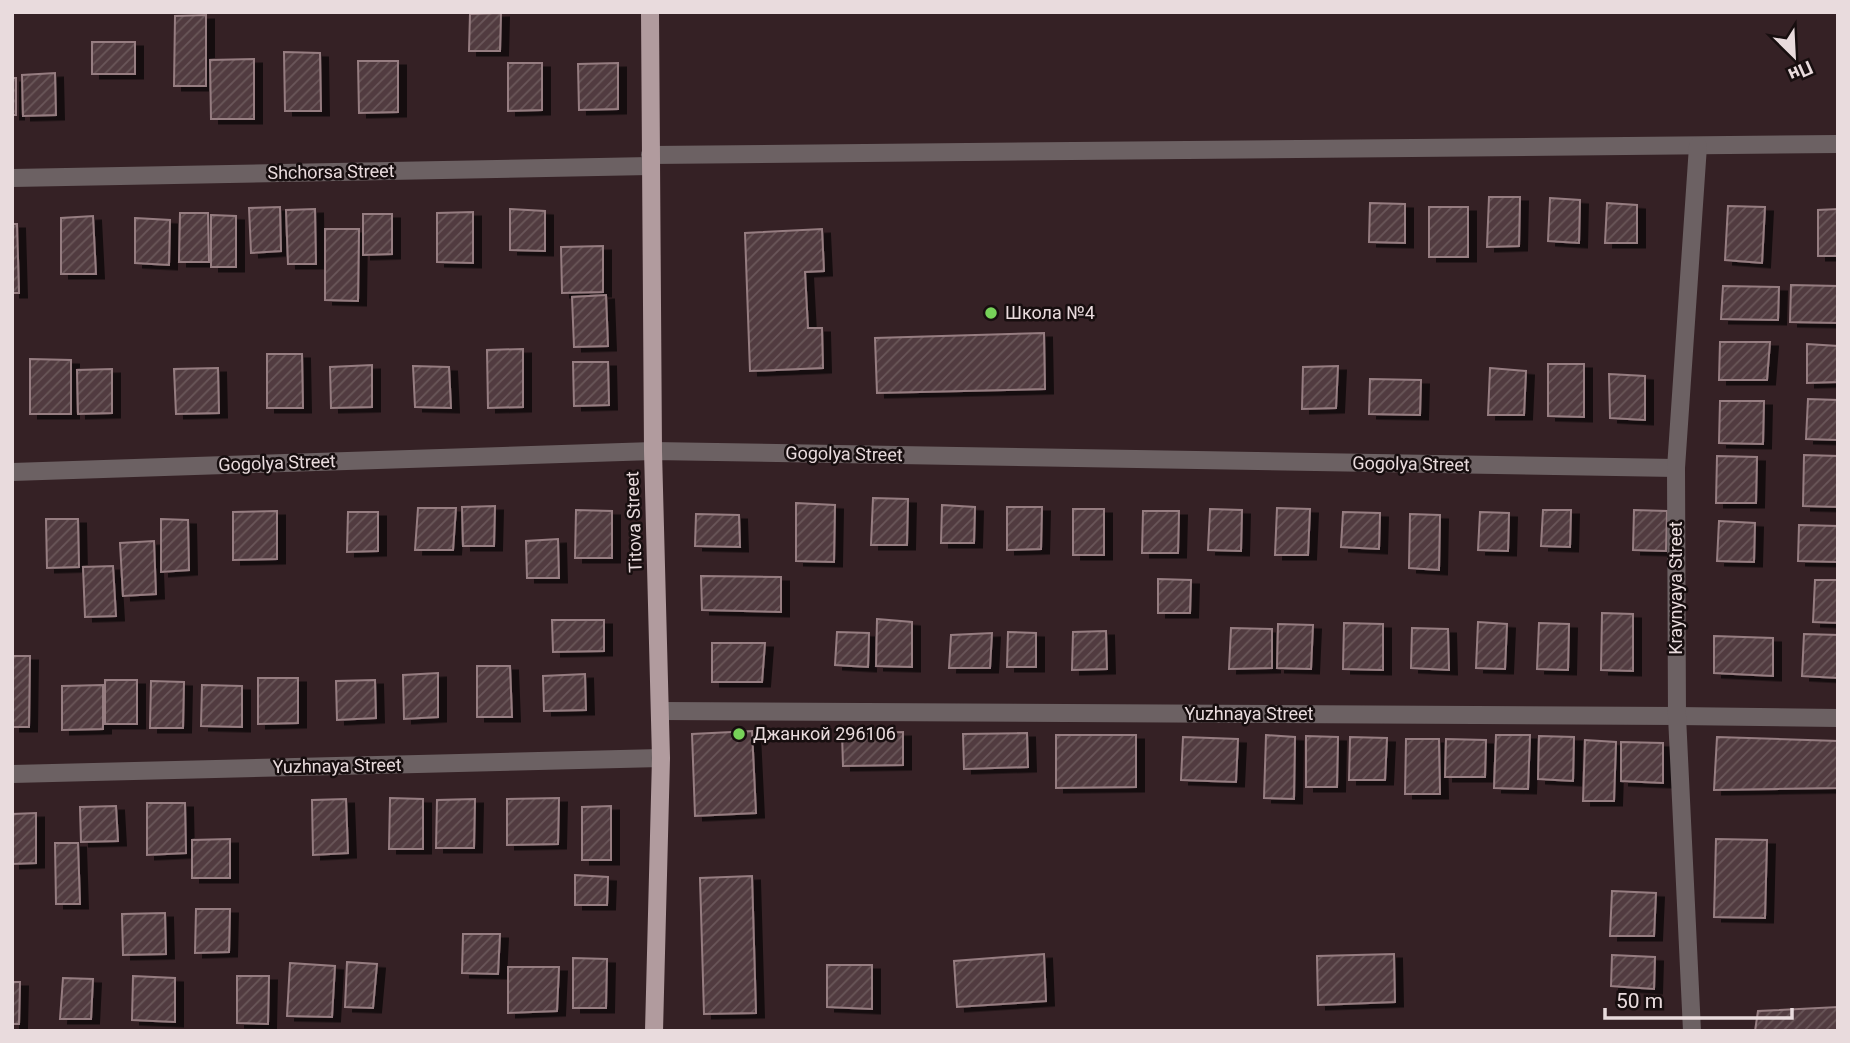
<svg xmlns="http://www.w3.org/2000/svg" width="1850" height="1043" font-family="Roboto,sans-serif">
	<defs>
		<pattern id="building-hatch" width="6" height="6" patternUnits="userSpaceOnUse" patternTransform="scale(1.75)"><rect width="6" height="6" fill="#513b3f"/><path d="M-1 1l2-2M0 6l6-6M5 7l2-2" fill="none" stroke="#6a575a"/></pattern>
		<filter id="shadow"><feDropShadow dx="8" dy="4.5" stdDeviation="0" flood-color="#0009"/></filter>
	</defs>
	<rect width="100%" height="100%" fill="#352125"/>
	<g fill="url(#building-hatch)" stroke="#967d81" stroke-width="2" filter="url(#shadow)">
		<path d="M501,13L500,51H469L470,14Z"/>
		<path d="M206,15V86H174L175,16Z"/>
		<rect x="92" y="42" width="43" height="32"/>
		<path d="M284,52L320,53L321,111H285Z"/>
		<path d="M254,59V119H211L210,60Z"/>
		<path d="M358,61H398V112L359,113Z"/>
		<path d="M508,63H542V110L508,111Z"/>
		<path d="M618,63V109L579,110L578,64Z"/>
		<path d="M55,73L56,115L23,116L22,75Z"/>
		<rect x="12" y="78" width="4" height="37"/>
		<path d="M1489,197H1520L1519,246L1487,247Z"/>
		<path d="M1550,198L1580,200L1579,243L1548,241Z"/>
		<path d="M1370,203L1405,204V243L1369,242Z"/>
		<path d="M1607,203L1637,205V243H1605Z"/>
		<path d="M1728,206L1765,207L1762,263L1725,260Z"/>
		<path d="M280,207L281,251L251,253L249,208Z"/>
		<rect x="1429" y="207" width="39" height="50"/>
		<path d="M315,209L316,264H288L286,210Z"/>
		<path d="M510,209L545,211V251L510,250Z"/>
		<path d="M1838,209V256H1818V210Z"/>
		<path d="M473,212V263L437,262V213Z"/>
		<path d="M180,213H208L209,262H179Z"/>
		<path d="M363,214H392V254L363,255Z"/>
		<path d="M211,215L236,216V267H211Z"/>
		<path d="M93,216L96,274H61V218Z"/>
		<path d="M135,218L170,220L169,265L135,263Z"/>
		<path d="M12,224H17L19,293H12Z"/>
		<path d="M325,229H359L358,301L325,300Z"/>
		<path d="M822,229L824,271L805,272L808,328H822L823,368L750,371L745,233Z"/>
		<path d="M603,246V292L562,293L561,247Z"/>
		<path d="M1791,285L1838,286V323L1790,322Z"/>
		<path d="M1723,286L1779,287L1778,320L1721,319Z"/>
		<path d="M606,295L608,346L574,347L572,297Z"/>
		<path d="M1044,333L1045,389L877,393L875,338Z"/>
		<path d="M1720,342H1770L1767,380H1719Z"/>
		<path d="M1807,344L1838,346V382L1807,383Z"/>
		<path d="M523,349V407L488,408L487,350Z"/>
		<path d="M267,354H302L303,408H267Z"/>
		<path d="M30,359L71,360V414H30Z"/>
		<path d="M573,362H608L609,405L574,406Z"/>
		<path d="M1548,364H1584V417L1548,416Z"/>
		<path d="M372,365V407L331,408L330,367Z"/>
		<path d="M413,366L449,367L451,408L415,407Z"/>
		<path d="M1338,366L1336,408L1302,409L1303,367Z"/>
		<path d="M218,368L219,413L176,414L174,369Z"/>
		<path d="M1490,368L1526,371L1524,415H1488Z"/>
		<path d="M112,369V413L78,414L77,370Z"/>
		<path d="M1609,374L1645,376V420L1610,418Z"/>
		<path d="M1370,379L1421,380L1420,415L1369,414Z"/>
		<path d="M1808,399L1838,400V440L1806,439Z"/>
		<path d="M1720,401H1764L1763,444L1719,443Z"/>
		<path d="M1804,455L1838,456V507L1803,506Z"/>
		<path d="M1717,456L1757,457L1756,503H1716Z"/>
		<path d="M873,498L908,499L907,545H871Z"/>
		<path d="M796,503L835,505L834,562L796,561Z"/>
		<path d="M942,505L975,507L974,543H941Z"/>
		<path d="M495,506L494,546H463L462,507Z"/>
		<path d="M1007,507H1042L1041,549L1007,550Z"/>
		<path d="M418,508H456L453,550H415Z"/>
		<path d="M1277,508L1310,509L1308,555H1275Z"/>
		<rect x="1073" y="509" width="31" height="46"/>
		<path d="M1210,509L1242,510L1241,551L1208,550Z"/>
		<path d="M576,510L612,511V558H575Z"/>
		<path d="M1543,510H1571L1570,547L1541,546Z"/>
		<path d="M1634,510L1667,511L1666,551L1633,550Z"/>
		<path d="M277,511V559L233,560V512Z"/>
		<path d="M1143,511H1179L1178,553H1142Z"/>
		<path d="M348,512H378V551L347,552Z"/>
		<path d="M1343,512L1380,513L1379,549L1341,547Z"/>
		<path d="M1480,512L1509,513L1508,551L1478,550Z"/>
		<path d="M696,514L739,515L740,547L695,546Z"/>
		<path d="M1410,514L1440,515L1439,570L1409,568Z"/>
		<path d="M46,519H78L79,567L47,568Z"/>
		<path d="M161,519L188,520L189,570L161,572Z"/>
		<path d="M1719,521L1755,523L1754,562L1717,561Z"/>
		<path d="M1799,525L1838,526V562L1798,561Z"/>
		<path d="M558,539L559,578H527L526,541Z"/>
		<path d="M154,541L156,594L123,596L120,543Z"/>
		<path d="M113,566L116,616L85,617L83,567Z"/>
		<path d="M701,576L781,577V612L702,610Z"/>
		<path d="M1158,579L1191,580L1190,613H1158Z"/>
		<path d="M1815,580H1838V623L1813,622Z"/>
		<path d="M1602,613L1633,614V671L1601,670Z"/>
		<path d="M877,619L912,622V667L876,666Z"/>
		<path d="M552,620H604V651L553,652Z"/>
		<path d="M1478,622L1507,624L1505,669L1476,668Z"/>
		<path d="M1344,623L1383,624V670L1343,669Z"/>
		<path d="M1539,623L1569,624L1568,670L1537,669Z"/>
		<path d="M1278,624L1313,625L1311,669L1277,668Z"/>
		<path d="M1231,628L1272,629V668L1229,669Z"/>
		<path d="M1412,628L1448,629L1449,670L1411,668Z"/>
		<path d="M1106,631L1107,669L1072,670L1073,632Z"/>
		<path d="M837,632L869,633L868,667L835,665Z"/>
		<path d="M1008,632L1036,633V667H1007Z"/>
		<path d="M992,633L990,668H949L951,635Z"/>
		<path d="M1804,634L1838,635V678L1802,676Z"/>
		<path d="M1714,636L1773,638V676L1714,673Z"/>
		<path d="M712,643H765L762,682H712Z"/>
		<path d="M12,656H30L29,727H12Z"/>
		<path d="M477,666H510L512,717H477Z"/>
		<path d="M438,673V717L404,719L403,675Z"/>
		<path d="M585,674L586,710L544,711L543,676Z"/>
		<path d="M258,678H298V723L258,724Z"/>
		<rect x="105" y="680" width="32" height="44"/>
		<path d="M375,680L376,718L337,720L336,681Z"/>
		<path d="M151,681L184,682L183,728H150Z"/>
		<path d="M103,685V729L62,730V686Z"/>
		<path d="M202,685L242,686V727L201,726Z"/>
		<path d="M752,731L756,813L695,816L692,734Z"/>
		<path d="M903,732V765L843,766L842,734Z"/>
		<path d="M1027,733L1028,767L964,769L963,734Z"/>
		<path d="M1056,735H1136V787L1056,788Z"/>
		<path d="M1266,735L1295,737L1294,799L1264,798Z"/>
		<path d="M1496,735H1530L1528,789L1494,788Z"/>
		<path d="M1306,736L1338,737L1337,787H1306Z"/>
		<path d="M1539,736L1574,737L1573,781L1538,779Z"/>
		<path d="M1183,737L1238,739L1236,782L1181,780Z"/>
		<path d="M1350,737L1387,738L1385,780H1349Z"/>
		<path d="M1717,737L1838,741V788L1714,790Z"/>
		<path d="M1406,739H1439L1440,794H1405Z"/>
		<path d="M1446,739L1486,740L1485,777H1445Z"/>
		<path d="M1585,740L1616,742L1614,801H1583Z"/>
		<path d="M1621,742L1663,743V783L1621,781Z"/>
		<path d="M390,798L423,799V849H389Z"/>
		<path d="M559,798L558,844L507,845V799Z"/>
		<path d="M346,799L348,853L313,855L312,800Z"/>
		<path d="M475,799L474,848H436L437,800Z"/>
		<path d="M147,803H185L186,853L147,855Z"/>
		<path d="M116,806L118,841L81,842L80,807Z"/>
		<path d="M611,806V860H582V807Z"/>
		<path d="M36,813V863L12,864V814Z"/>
		<path d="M230,839V878H192V840Z"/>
		<path d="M1716,839L1767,840L1765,918L1714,917Z"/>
		<path d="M55,843H78L80,904H56Z"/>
		<path d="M575,875L608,877L607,905H575Z"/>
		<path d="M752,876L756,1013L704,1014L700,878Z"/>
		<path d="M1612,891L1656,893L1654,936H1610Z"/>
		<path d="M196,909H230L229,952L195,953Z"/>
		<path d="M165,913L166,954L123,955L122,914Z"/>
		<path d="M463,934H500L498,974L462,973Z"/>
		<path d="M1044,954L1046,1001L957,1007L954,961Z"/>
		<path d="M1394,954L1395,1002L1318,1005L1317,956Z"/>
		<path d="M1612,955L1655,957L1654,989L1611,986Z"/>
		<path d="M573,958L607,959L606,1008H573Z"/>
		<path d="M347,962L377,964L373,1008L345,1007Z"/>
		<path d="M290,963L335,966L332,1017L287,1016Z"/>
		<path d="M827,965H872V1009L827,1007Z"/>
		<path d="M508,967H559L557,1011L508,1013Z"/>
		<path d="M133,976L175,978V1022L132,1020Z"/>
		<path d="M237,976H269L268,1024L237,1023Z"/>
		<path d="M63,978L93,979L91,1019H60Z"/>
		<path d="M12,982H20L19,1024H12Z"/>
		<path d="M1838,1007V1031H1755L1758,1011Z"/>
	</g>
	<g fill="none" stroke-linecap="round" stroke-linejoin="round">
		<g stroke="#6c6163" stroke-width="18">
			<path d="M650,155L1838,144"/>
			<path d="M12,178L650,166"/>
			<path d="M12,472L653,451L1676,468"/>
			<path d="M660,711L1677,716L1838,718"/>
			<path d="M12,774L661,758"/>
			<path d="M1692,1031L1677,716L1676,468L1698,146"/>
		</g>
		<path stroke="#b19b9e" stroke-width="18" d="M650,12L653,451L661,758L654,1031"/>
	</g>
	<g fill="#77d259" stroke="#170e0f" stroke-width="2.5">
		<circle cx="991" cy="313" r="7"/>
		<circle cx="739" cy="734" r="7"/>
	</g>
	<g text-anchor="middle" stroke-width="5" stroke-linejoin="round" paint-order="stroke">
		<g font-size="18" fill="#e9dbdd" stroke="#170e0f">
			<text transform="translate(331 172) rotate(-1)" y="6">Shchorsa Street</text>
			<text transform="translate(844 454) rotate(1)" y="6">Gogolya Street</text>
			<text transform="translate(277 463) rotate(-2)" y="6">Gogolya Street</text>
			<text transform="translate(1411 464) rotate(1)" y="6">Gogolya Street</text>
			<text transform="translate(634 522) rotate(-92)" y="6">Titova Street</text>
			<text transform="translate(1676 588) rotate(-90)" y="6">Kraynyaya Street</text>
			<text x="1249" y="720">Yuzhnaya Street</text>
			<text transform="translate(337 766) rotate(-1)" y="6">Yuzhnaya Street</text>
		</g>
		<g font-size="18" fill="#e9dbdd" stroke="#170e0f" text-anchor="start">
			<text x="1005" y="319">Школа №4</text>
			<text x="753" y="740">Джанкой 296106</text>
		</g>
	</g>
	<rect width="1850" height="1043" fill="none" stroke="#e9dbdd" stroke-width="28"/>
	<g transform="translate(1794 56) rotate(156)" stroke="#170e0f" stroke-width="5" paint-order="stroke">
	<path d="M0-5L12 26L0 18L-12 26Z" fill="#e9dbdd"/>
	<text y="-10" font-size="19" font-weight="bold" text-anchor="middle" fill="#e9dbdd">Пн</text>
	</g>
	<path d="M1605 1008v10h187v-10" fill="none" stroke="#e9dbdd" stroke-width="3.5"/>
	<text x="1616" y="1008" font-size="21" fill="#e9dbdd" stroke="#170e0f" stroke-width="5" paint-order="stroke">50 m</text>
</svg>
